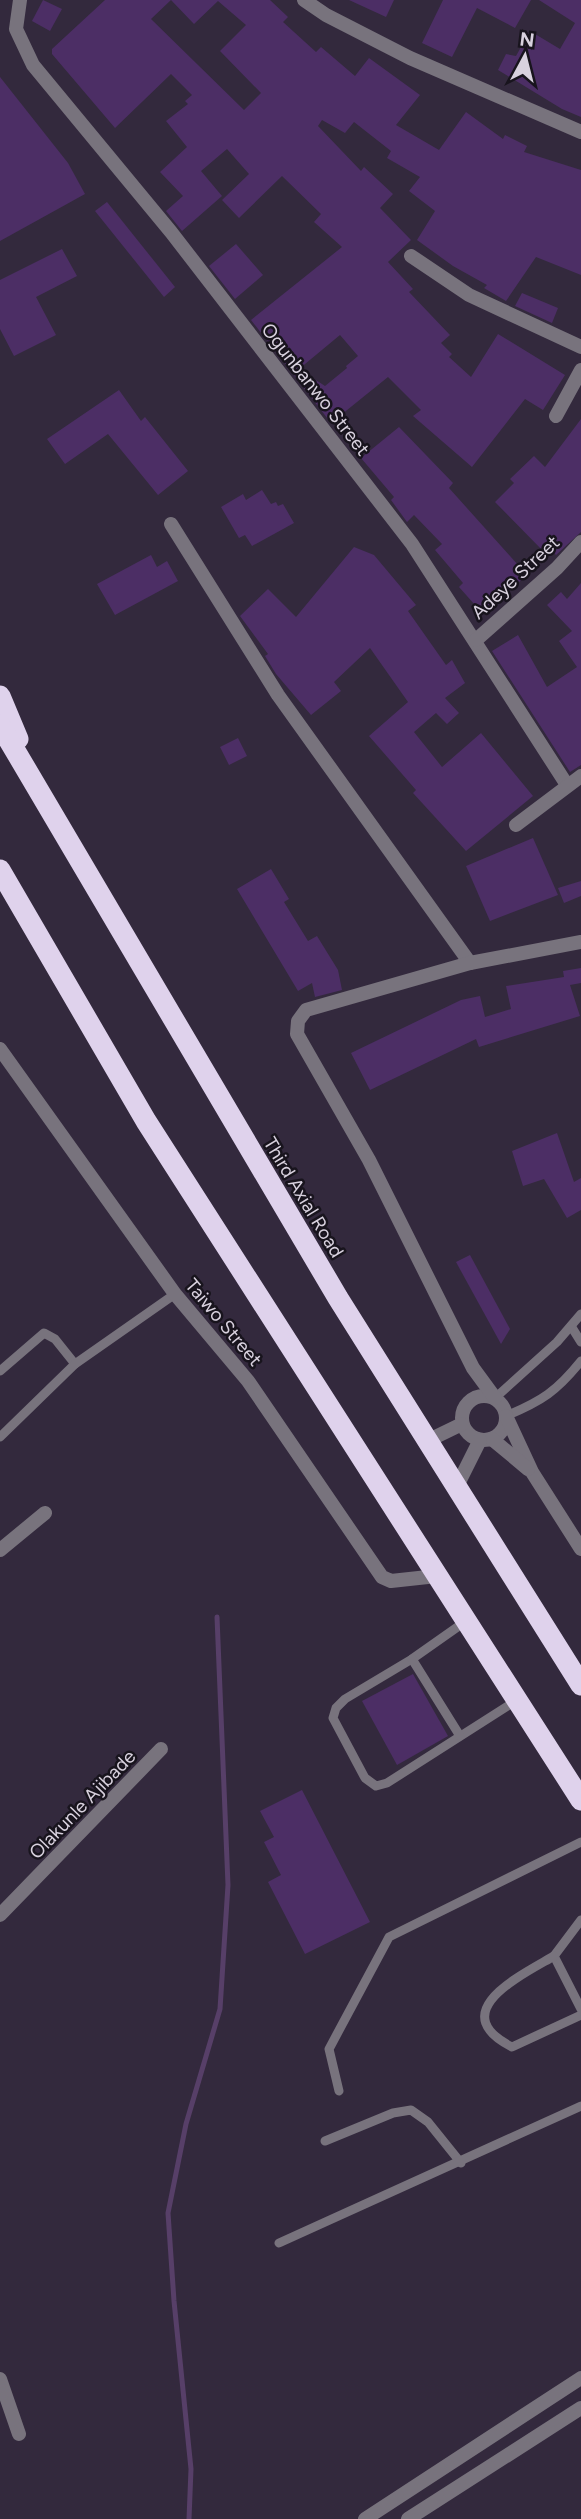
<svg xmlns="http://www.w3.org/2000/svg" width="581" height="2519" font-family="Figtree,sans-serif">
	<rect width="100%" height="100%" fill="#33293d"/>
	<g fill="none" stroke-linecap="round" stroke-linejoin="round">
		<path stroke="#573f68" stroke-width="5" d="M189,2519L191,2469L174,2301L168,2213L186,2124L220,2009L228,1885L217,1617"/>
	</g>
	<g fill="#4c2e65" fill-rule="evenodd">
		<path d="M43,0L62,9L50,31L32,21Z"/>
		<path d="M105,0H270L288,17L283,22L316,52L321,47L355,76L369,58L420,95L396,125L439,150L466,112L503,139L505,135L527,146L524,152L581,170V275L536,257L506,301L484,288L487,285L453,266L417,240L435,211L409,191L420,177L387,158L391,151L354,122L345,133L322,120L318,126L361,171L364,167L393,194L380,208L411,240L388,262L413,289L409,292L450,335L441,343L452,354L449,357L471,377L498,334L565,375L543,410L525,399L472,467L413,416L421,410L388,377L331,423L251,320L342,247L314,222L321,214L282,176L239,218L222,200L249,174L227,149L201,171L222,196L182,231L166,211L183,196L160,172L187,147L166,121L188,104L185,101L192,95L171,74L115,128L52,54V49ZM171,0L194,24L218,1L246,25L220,51L261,93L244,110L151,19ZM340,335L358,356L346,366L347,368L325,386L299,369Z"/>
		<path d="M349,0H394L386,17Z"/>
		<path d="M443,0H531L515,28L477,8L452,57L422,43Z"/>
		<path d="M539,0H581V117L562,109L498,70L506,54L516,56L530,31L560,49L575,23Z"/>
		<path d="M0,77L68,163L85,194L0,241Z"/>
		<path d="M107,202L175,287L164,297L95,211Z"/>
		<path d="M236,244L263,275L235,299L209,266Z"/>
		<path d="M62,249L77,276L36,297L56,335L14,356L0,329V280Z"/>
		<path d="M522,293L558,308L552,323L515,306Z"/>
		<path d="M119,390L141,421L145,417L188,471L158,495L108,434L65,464L47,439Z"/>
		<path d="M581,419V532L556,555L550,548L545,553L495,502L514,483L510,479L534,456L545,467Z"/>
		<path d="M399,427L453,483L449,488L527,575L483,614L459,587L463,583L435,550L442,544L414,515L407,522L391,500L394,497L361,458Z"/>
		<path d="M262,490L271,504L276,502L278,506L283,504L294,523L252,546L245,535L239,538L221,507L243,494L246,500Z"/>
		<path d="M354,547L374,555L416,605L408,611L446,665L452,660L465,683L445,698L459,713L447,724L436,713L414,732L442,767L481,733L533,796L466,851L413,793L416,790L369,736L408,702L370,648L334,682L341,691L311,715L276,674L265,656L268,654L240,616L268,589L296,617Z"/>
		<path d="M151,555L157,567L167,561L178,581L115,615L97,584Z"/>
		<path d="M581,583V765L570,772L492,651L518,635L547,687L577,667L559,641L572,631L547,605L561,592L567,599Z"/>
		<path d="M238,738L247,756L229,765L220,747Z"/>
		<path d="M533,838L558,895L490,921L466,866Z"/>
		<path d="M271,869L289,899L284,902L308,941L317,936L338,970L342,990L315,997L312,983L298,991L237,889Z"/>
		<path d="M581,881V896L564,903L558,888Z"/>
		<path d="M581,968V983L570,985L580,1016L479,1047L476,1039L370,1090L351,1053L461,1000L480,996L485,1017L511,1009L506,986L564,977L563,971Z"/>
		<path d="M557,1133L574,1182L581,1178V1210L567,1218L544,1179L523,1186L512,1151Z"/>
		<path d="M470,1255L510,1329L501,1344L456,1262Z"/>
		<path d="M413,1674L448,1736L397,1765L362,1701Z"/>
		<path d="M302,1790L370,1922L305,1954L268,1882L281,1875L264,1842L274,1837L260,1811Z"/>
	</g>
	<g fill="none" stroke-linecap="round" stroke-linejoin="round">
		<g stroke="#78737d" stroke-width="9">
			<path d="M571,1326L581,1342"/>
			<path d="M0,1371L44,1333L55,1339L75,1364"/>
			<path d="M495,1398L557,1342L581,1314"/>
			<path d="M506,1416C542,1401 557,1391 581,1361"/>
			<path d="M0,1437L75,1364L175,1294"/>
			<path d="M466,1621L412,1659L345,1699L336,1708L333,1718L365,1778L376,1786L387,1783L517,1700"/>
			<path d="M412,1659L460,1736"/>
			<path d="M581,1920L554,1956L581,2009"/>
			<path d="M554,1956C520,1976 444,2012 512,2047L581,2015"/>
			<path d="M339,2091L329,2049L389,1937L581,1842"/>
			<path d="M325,2141L393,2113L411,2110L428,2122L461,2163"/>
			<path d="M279,2243L581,2106"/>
		</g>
		<g stroke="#78737d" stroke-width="14">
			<path d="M20,0L16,29L33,65L171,232L412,544L567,785"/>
			<path d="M304,0L326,15L410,58L581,132"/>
			<path d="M411,256L469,295L581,347"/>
			<path d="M556,416L581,370"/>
			<path d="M171,524L278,695L470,963"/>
			<path d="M476,640L557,568L581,542"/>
			<path d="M516,825L581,776"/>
			<path d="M0,1049L175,1294L248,1381L382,1577L391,1581L437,1576"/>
			<circle cx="484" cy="1418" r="22"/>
			<path d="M495,1398L473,1368L369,1160L297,1034L298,1021L306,1010L470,963L581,942"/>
			<path d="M506,1416L532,1472L581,1549"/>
			<path d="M492,1439L528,1469"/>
			<path d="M427,1441L462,1424"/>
			<path d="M456,1488L480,1440"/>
			<path d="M0,1550L45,1513"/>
			<path d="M0,1915L161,1749"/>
			<path d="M0,2379L19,2434"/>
			<path d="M365,2519L581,2378"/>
			<path d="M408,2519L581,2408"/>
		</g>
		<g stroke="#dfd2ec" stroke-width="21">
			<path d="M0,696L18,739"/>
			<path d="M0,725L338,1298L581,1685"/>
			<path d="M0,870L146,1121L581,1800"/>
		</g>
	</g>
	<g text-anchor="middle" stroke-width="5" stroke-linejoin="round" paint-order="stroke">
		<g font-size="19" fill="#d8d1de" stroke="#18141d">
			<text transform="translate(316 389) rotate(52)" y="7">Ogunbanwo Street</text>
			<text transform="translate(515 577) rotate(-43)" y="7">Adeye Street</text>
			<text transform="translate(304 1197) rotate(59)" y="7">Third Axial Road</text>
			<text transform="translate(224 1322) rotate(50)" y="7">Taiwo Street</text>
			<text transform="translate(82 1804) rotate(-46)" y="7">Olakunle Ajibade</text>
		</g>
	</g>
	<g transform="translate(525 56) rotate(7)" stroke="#18141d" stroke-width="5" paint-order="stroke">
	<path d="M0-5L12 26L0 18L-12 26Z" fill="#d8d1de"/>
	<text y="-10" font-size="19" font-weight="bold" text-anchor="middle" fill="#d8d1de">N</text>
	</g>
</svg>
